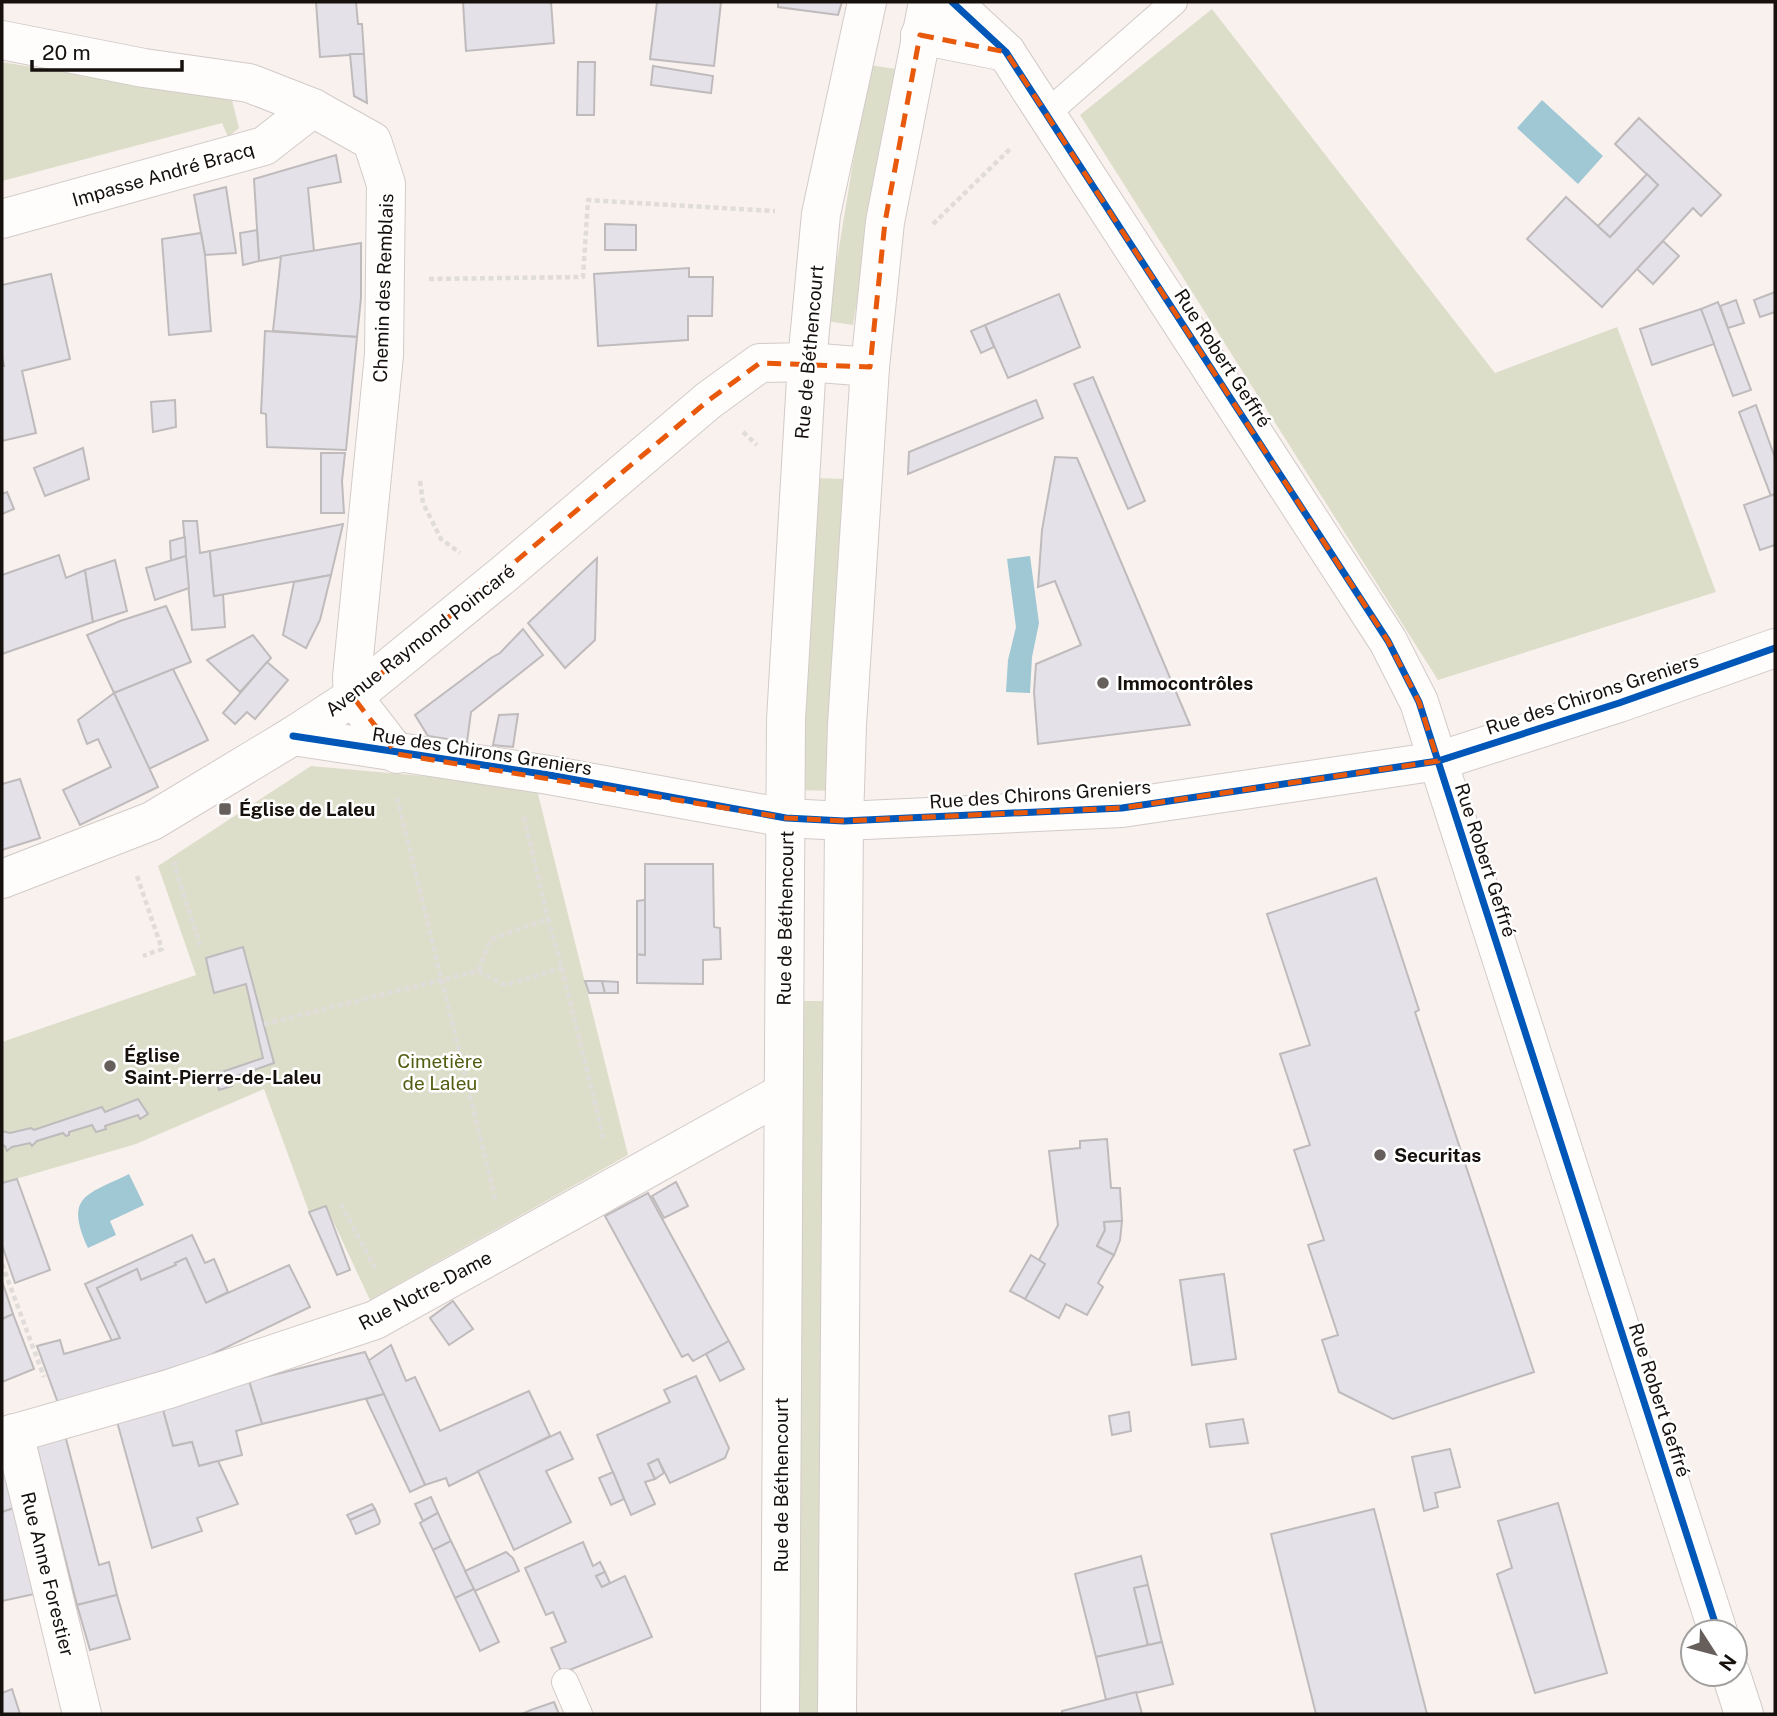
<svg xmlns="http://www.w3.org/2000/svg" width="1777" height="1716" font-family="'Public Sans',sans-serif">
	<rect width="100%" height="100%" fill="#f9f1ee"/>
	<g fill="#dddeca">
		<path d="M1212,9L1495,373L1617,327L1716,592L1438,680L1080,115Z"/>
		<path d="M2,62L232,100L239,128L228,137L222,123L2,181Z"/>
		<path d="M869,65L896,69L853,325L827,321Z"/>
		<path d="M814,478L846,479L831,791L799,790Z"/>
		<path d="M311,766L536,786L628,1155L370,1300L326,1206L309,1212L264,1089L136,1144L2,1183V1042L196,975L158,866Z"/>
		<path d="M799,1001H827L822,1714H793Z"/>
	</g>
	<g fill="#9fc8d4">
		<path d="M1542,100L1603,156L1578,184L1517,128Z"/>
		<path d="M1030,556L1039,623L1032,657L1030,693L1006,692L1008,660L1016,627L1007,559Z"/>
		<path d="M129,1174L144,1205L110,1221L116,1235L88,1248C64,1195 87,1195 129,1174Z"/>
	</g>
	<g fill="#e4e1e9" stroke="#bfbbbc" stroke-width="2">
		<path d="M316,2H356L358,24H362L364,54L320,57Z"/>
		<path d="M463,2H551L554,43L466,51Z"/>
		<path d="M657,2H721L714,66L650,59Z"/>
		<path d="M778,2H842L838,15L778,7Z"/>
		<path d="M350,54H364L367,103L354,96Z"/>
		<path d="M578,62H595L594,115H577Z"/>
		<path d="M653,66L713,76L711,93L651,85Z"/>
		<path d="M1639,118L1721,195L1701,216L1693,208L1602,307L1527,239L1566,197L1610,237L1658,185L1615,144Z"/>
		<path d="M336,155L341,182L308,188L314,251L259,261L254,179Z"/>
		<path d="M1647,174L1658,185L1610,237L1598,226Z"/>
		<path d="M226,187L236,253L205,255L194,195Z"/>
		<path d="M605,224L636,225V250H605Z"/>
		<path d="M257,230L259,261L243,265L240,233Z"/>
		<path d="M201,233L205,255L211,331L169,335L162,239Z"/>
		<path d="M1663,241L1679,256L1653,284L1637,269Z"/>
		<path d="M361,243V298L357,337L273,331L281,256Z"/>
		<path d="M689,268V277H713L712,316H688V340L598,346L594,274Z"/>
		<path d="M51,274L70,359L22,371L36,433L2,441V366H4L2,356V285Z"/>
		<path d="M1775,292V312L1760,317L1754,300Z"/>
		<path d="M1059,294L1080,347L1008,378L985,325Z"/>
		<path d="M1736,300L1744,323L1728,328L1720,306Z"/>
		<path d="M1718,302L1751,390L1733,396L1701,309Z"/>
		<path d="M1701,309L1714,344L1652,365L1640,329Z"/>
		<path d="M985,325L994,347L981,353L971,331Z"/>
		<path d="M265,331L357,337L346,450L267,447L266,414L261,413Z"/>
		<path d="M1093,377L1145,501L1128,509L1074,384Z"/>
		<path d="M175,400L176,427L153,432L151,402Z"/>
		<path d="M1036,400L1043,418L908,474L909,452Z"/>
		<path d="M1756,405L1775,458V494L1771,496L1739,412Z"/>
		<path d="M83,448L89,479L45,496L34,468Z"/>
		<path d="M321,453H345L342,481L344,513H321Z"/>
		<path d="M1055,457L1077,458L1190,725L1038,744L1034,692L1036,664L1081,645L1055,581L1038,587L1042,530Z"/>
		<path d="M7,492L14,509L2,514V494Z"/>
		<path d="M1775,494V545L1760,550L1744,505Z"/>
		<path d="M183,521H197L200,553L210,551L214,596L223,594L225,627L192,630Z"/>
		<path d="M343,524L331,575L214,596L210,551Z"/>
		<path d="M185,537L186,556L171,561L170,541Z"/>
		<path d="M59,555L66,578L85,570L93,622L2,654V575Z"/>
		<path d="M186,556L189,588L155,600L146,568Z"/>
		<path d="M597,558L595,640L565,668L528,623Z"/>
		<path d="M115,560L127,611L93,622L85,570Z"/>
		<path d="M331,575L320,620L306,648L283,635L294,582Z"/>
		<path d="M166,606L191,662L114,693L87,635L120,621Z"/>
		<path d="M523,629L543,655L471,712L467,742L428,736L415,715L491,658L500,653Z"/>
		<path d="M253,635L271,658L240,692L207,660Z"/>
		<path d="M267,662L288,680L255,719L247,712L235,724L223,713Z"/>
		<path d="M173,669L208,740L149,769L114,693Z"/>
		<path d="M114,693L158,787L80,825L63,790L111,767L98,739L87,744L78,720Z"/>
		<path d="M518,714L513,747L493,745L499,715Z"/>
		<path d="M20,779L40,838L2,850V784Z"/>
		<path d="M645,864H713L714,927L720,928L721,959L703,960V984L637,983V954L645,955Z"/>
		<path d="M1376,878L1419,1010L1415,1012L1534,1372L1393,1419L1339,1392L1322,1340L1338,1335L1308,1245L1324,1240L1294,1150L1310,1145L1280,1054L1310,1045L1267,914Z"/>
		<path d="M645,900V955L637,954V901Z"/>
		<path d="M243,947L274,1063L231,1078L232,1086L219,1090L216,1074L263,1058L246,984L214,993L209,972L206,958Z"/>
		<path d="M585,981H602L605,993H589Z"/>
		<path d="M602,981L618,982V993H605Z"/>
		<path d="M138,1099L148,1114L140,1119L138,1115L105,1126L106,1129L96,1132L92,1125L69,1132V1135L66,1136L63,1133L37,1141L32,1146L30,1143L12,1147L7,1151L5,1146L2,1145V1131L10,1133L31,1128L34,1130L102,1107L105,1112Z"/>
		<path d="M1107,1139L1111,1188H1120L1122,1221L1104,1222L1105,1230L1097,1246L1114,1255L1098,1283L1103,1287L1087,1315L1066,1304L1059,1318L1025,1299L1045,1264L1039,1260L1058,1225L1049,1151L1080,1148V1141Z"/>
		<path d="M17,1179L50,1270L15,1283L2,1245V1183Z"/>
		<path d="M676,1182L688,1206L664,1218L652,1196Z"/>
		<path d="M648,1193L729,1341L693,1361L688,1354L682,1357L605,1216Z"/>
		<path d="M326,1206L350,1270L337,1275L309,1212Z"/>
		<path d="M1122,1221L1120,1240L1114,1255L1097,1246L1105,1230L1104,1222Z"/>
		<path d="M192,1235L205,1263L214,1259L228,1292L206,1303L186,1258L175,1263L176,1265L141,1280L137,1269L97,1288L120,1338L112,1341L85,1284Z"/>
		<path d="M1031,1255L1045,1264L1025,1299L1010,1291Z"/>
		<path d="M186,1258L206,1303L289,1265L310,1307L202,1359L58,1403L37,1346L60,1340L64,1354L120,1338L97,1288L137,1269L141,1280L176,1265L175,1263Z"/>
		<path d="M1224,1274L1236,1359L1192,1365L1180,1280Z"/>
		<path d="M2,1281L13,1314L2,1319Z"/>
		<path d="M453,1301L473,1329L449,1345L430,1318Z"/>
		<path d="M13,1314L34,1369L2,1382V1319Z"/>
		<path d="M729,1341L744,1369L720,1381L706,1354Z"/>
		<path d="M391,1345L406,1381L415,1377L440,1431L529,1391L550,1436L449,1486L446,1478L425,1485L368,1361Z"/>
		<path d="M365,1352L384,1394L262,1424L249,1381Z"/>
		<path d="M696,1376L729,1448L725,1458L670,1483L658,1459L648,1464L655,1479L645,1482L655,1504L631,1515L597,1435L670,1402L664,1390Z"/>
		<path d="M249,1381L262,1424L236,1431L242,1455L199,1466L192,1442L173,1446L161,1403Z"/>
		<path d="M384,1394L425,1485L410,1492L366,1399Z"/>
		<path d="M161,1403L173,1446L192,1442L199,1466L218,1461L238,1504L197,1518L202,1531L152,1548L116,1418Z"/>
		<path d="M1129,1412L1131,1431L1112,1435L1109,1416Z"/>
		<path d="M1243,1419L1248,1443L1210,1447L1206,1424Z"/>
		<path d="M560,1432L573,1459L546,1471L571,1522L514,1550L478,1471Z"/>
		<path d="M65,1435L99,1565L109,1562L117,1595L77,1605L36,1444Z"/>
		<path d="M1450,1449L1460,1487L1435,1493L1438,1507L1424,1511L1412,1457Z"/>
		<path d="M2,1453L20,1506L2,1512Z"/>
		<path d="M658,1459L664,1473L655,1479L648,1464Z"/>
		<path d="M613,1472L624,1499L611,1505L599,1478Z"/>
		<path d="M431,1497L438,1513L423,1521L415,1504Z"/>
		<path d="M1558,1503L1607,1673L1535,1693L1497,1574L1512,1568L1498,1521Z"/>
		<path d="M372,1504L375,1509L350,1520L347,1515Z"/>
		<path d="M20,1506L39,1593L2,1601V1512Z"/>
		<path d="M375,1509L380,1521L379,1524L356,1534L350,1520Z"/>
		<path d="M1374,1509L1427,1714H1316L1271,1534Z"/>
		<path d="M438,1513L451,1541L433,1550L420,1523Z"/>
		<path d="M451,1541L474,1589L455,1598L433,1550Z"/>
		<path d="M583,1542L593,1566L600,1562L605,1572L596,1576L602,1587L625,1576L652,1637L562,1673L551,1648L566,1642L553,1612L546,1615L525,1568Z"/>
		<path d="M506,1552L513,1558L519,1571L475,1591L465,1571Z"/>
		<path d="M1141,1556L1148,1585L1134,1588L1148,1645L1096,1657L1075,1574Z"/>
		<path d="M605,1572L610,1583L602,1587L596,1576Z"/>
		<path d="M1148,1585L1162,1642L1148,1645L1134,1588Z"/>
		<path d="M474,1589L499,1642L480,1651L455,1598Z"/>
		<path d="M117,1595L130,1639L90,1650L77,1605Z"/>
		<path d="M1162,1642L1173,1684L1106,1700L1096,1657Z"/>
		<path d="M12,1689L20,1714H2V1693Z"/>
		<path d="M1136,1692L1142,1714H1062V1711Z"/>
		<path d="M554,1702L559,1714H522L531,1710Z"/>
	</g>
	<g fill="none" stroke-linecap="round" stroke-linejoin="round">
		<g stroke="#d2cbc8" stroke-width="28">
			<g id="lane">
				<path d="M1045,115L1174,2"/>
				<path d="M565,1682L579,1714"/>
			</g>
		</g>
		<g stroke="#d2cbc8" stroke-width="40">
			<g id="street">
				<path d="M952,2L1006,52L1388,641L1419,702L1718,1632"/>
				<path d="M920,35L1006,52"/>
				<path d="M2,219L264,146L313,108"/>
				<path d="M353,697L397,754"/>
				<path d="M293,736L549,775L786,818L844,821L1122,808L1438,761L1619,703L1775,648"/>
				<path d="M14,1433L82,1714"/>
				<path d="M2,1437L169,1389L375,1320L783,1093"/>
				<path d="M1731,1674L1744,1714"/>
			</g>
		</g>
		<g stroke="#d2cbc8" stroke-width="40">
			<g id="secondary">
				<path d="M2,40L144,68L249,83L313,108L372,141L386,184L384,355L352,677L353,697"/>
				<path d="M2,879L152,821L293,736L353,697L504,574L709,400L760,363L807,362L870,367"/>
				<path d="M780,1714L786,720L807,362L821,214L867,2"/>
				<path d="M837,1714L844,821L847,725L870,367L885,222L928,2"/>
			</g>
		</g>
		<g stroke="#dfdcda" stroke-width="4.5" stroke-dasharray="5 3.5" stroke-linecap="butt">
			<path d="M933,224L1012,147"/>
			<path d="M429,279L583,277L588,200L775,211"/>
			<path d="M743,432L757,445"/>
			<path d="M420,481L423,503L441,539L460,553"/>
			<path d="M397,798L496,1201"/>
			<path d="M524,817L548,919"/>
			<path d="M177,862L174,864L200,945"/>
			<path d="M137,876L162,949L143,956"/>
			<path d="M562,968L604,1140"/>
			<path d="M264,1024L478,971L505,985L562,968L548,919L491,939L478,971"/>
			<path d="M341,1204L376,1270"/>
			<path d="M2,1264L44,1377"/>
		</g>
		<use href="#lane" stroke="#fefdfc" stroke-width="26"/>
		<use href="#street" stroke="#fefdfc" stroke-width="38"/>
		<use href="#secondary" stroke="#fefdfc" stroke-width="38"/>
		<g stroke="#fff" stroke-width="11">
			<g id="cycleway">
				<path d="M952,2L1006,52L1388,641L1419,702L1718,1632"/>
				<path d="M293,736L549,775L786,818L844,821L1122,808L1438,761L1619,703L1775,648"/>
			</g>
		</g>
		<use href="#cycleway" stroke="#0057b8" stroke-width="7"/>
	</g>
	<path fill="none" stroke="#e8590c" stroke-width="5" stroke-dasharray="14 9" stroke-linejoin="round" d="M920,35L1006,52L1388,641L1419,702L1438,761L1122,808L844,821L786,818L397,754L353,697L709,400L760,363L870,367L885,222Z"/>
	<g fill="#665f5c" stroke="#fff" stroke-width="2.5">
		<circle cx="1103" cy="683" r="7"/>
		<rect x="218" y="802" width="14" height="14" rx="3.5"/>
		<circle cx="110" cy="1066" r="7"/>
		<circle cx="1380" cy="1155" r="7"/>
	</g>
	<g text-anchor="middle" stroke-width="5" stroke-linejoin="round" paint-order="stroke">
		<g font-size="19" fill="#17110e" stroke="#fff">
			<text transform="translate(163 174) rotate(-16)" y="7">Impasse André Bracq</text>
			<text transform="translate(383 288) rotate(-88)" y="7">Chemin des Remblais</text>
			<text transform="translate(809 352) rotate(-85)" y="7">Rue de Béthencourt</text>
			<text transform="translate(1223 358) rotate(57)" y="7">Rue Robert Geffré</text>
			<text transform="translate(420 640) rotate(-38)" y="7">Avenue Raymond Poincaré</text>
			<text transform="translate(1592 694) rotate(-18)" y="7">Rue des Chirons Greniers</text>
			<text transform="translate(482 751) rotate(9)" y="7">Rue des Chirons Greniers</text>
			<text transform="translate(1040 794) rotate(-4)" y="7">Rue des Chirons Greniers</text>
			<text transform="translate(1486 860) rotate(72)" y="7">Rue Robert Geffré</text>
			<text transform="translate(785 918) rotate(-89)" y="7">Rue de Béthencourt</text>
			<text transform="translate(425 1290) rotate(-28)" y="7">Rue Notre-Dame</text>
			<text transform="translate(1660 1400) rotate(72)" y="7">Rue Robert Geffré</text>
			<text transform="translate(781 1485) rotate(-90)" y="7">Rue de Béthencourt</text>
			<text transform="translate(48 1574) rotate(76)" y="7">Rue Anne Forestier</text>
		</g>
		<g font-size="19" font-weight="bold" fill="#17110e" stroke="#fff" text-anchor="start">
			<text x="1117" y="690">Immocontrôles</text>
			<text x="239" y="816">Église de Laleu</text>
			<text x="124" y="1062">Église<tspan x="124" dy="22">Saint-Pierre-de-Laleu</tspan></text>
			<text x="1394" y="1162">Securitas</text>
		</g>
		<g font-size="19" fill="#515d10" stroke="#fff">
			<text x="440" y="1068">Cimetière<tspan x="440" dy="22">de Laleu</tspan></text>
		</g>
	</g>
	<rect width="1777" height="1716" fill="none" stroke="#17110e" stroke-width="7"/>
	<g transform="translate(1714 1653) rotate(126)"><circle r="33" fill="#ffffff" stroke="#a2a09f" stroke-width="2"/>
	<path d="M0-5L12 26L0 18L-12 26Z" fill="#665f5c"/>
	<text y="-10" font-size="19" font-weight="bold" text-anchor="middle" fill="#17110e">N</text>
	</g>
	<path d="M32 60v10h150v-10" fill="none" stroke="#17110e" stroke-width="3.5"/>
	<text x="42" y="60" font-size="21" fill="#17110e" stroke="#ffffff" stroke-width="5" paint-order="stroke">20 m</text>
</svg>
